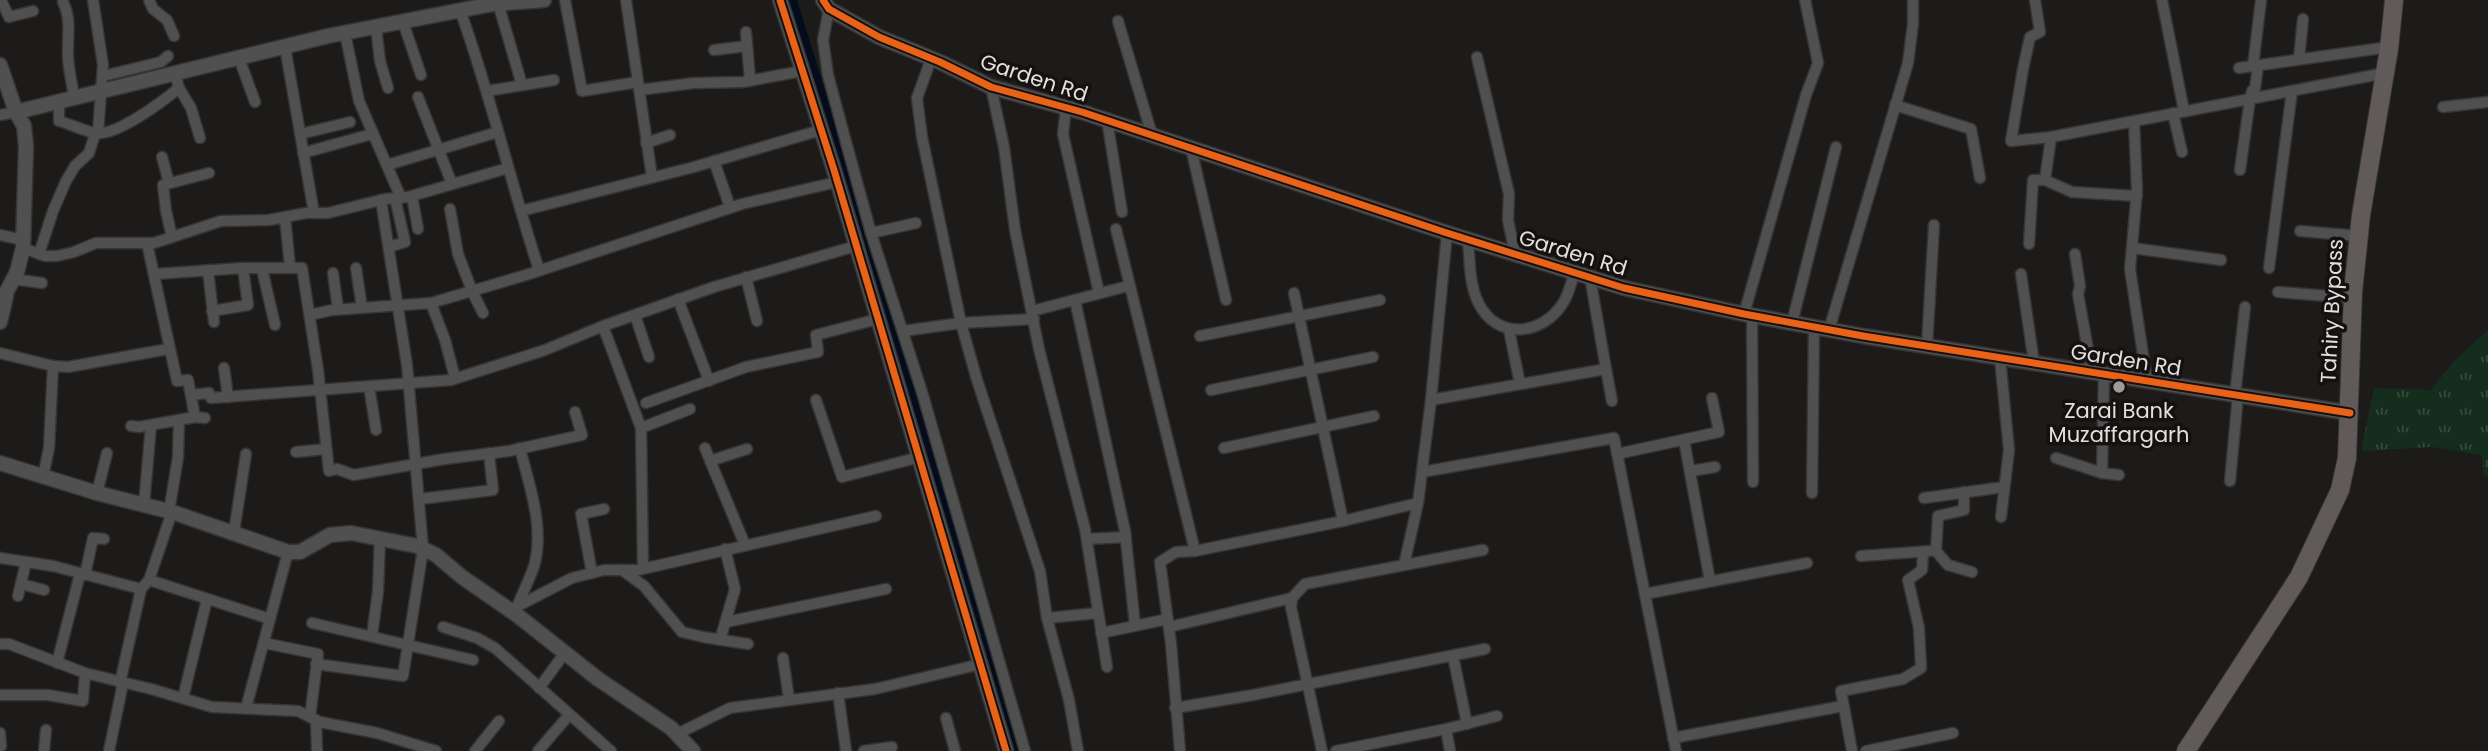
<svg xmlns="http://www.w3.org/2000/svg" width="2488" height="751" font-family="Poppins,sans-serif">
	<defs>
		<pattern id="grass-tufts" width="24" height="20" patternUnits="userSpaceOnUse" patternTransform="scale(1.75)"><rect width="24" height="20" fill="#142d1d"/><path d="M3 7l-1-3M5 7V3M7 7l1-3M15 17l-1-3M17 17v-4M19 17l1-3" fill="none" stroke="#364b3d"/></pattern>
	</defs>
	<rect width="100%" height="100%" fill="#1c1b1a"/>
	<path fill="url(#grass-tufts)" d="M2488,330V476L2484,475L2482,455L2432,447L2361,451L2374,388L2431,390L2455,360Z"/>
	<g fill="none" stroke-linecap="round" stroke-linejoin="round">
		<path stroke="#030c1d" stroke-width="12" d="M792,4L862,231L1014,751"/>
		<g stroke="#363534" stroke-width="13">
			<g id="minor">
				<path d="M1,0L9,17L33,11"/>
				<path d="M93,0L103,65L98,133"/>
				<path d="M149,0L153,9L167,20L174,36"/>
				<path d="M565,0L582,91L638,82"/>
				<path d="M626,0L652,177"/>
				<path d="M2035,0L2040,32L2030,37L2023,69L2011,141L2051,137L2385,73"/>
				<path d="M2162,0L2184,111"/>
				<path d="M63,2C72,20 67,38 68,58C69,71 72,84 74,97"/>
				<path d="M498,3L522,85"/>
				<path d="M829,9L823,40L828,75L846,142L871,233L922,392L1025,751"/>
				<path d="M460,10C491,96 511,184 539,270"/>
				<path d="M1118,21L1152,135"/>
				<path d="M403,22L421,75"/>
				<path d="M376,27L380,61L388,88"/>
				<path d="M746,32L750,80"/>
				<path d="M345,33L359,101L401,198"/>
				<path d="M285,47L314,213"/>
				<path d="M714,50L747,46"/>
				<path d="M1477,57L1509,194L1508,220L1515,254"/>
				<path d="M239,58L255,102"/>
				<path d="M931,59L917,98L922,137L961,323L977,380L1040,571L1047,618L1069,700L1078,751"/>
				<path d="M2299,59L2303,19"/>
				<path d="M2253,66L2261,0"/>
				<path d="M2239,68L2389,47"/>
				<path d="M175,73L179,88L191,108L200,138"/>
				<path d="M103,76L161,62L168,56"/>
				<path d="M991,87L1004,147L1015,230L1039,349L1085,529L1107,667"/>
				<path d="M639,90L694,83L743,82L802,71"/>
				<path d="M487,91L554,80"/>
				<path d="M418,97L452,184"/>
				<path d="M59,101V121C67,123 90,133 96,133C117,136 163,101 179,88"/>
				<path d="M1895,105L1971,129L1980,178"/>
				<path d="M2443,107L2488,102"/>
				<path d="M1066,108L1063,134L1099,293"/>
				<path d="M2173,113L2182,152"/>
				<path d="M0,115L16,112"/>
				<path d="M1107,120L1122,212"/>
				<path d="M2134,121L2137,190L2130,269L2147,381"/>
				<path d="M300,134L350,122"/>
				<path d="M646,143L670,135"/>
				<path d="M1191,148L1226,300"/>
				<path d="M303,153L372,134"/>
				<path d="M162,157L169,183"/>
				<path d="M714,161L730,207"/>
				<path d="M387,165L498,132"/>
				<path d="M2240,170L2250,99L2252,91L2255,89L2258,65"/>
				<path d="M2045,180L2051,137"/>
				<path d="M412,196L418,229"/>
				<path d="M450,209L458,254L472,291L483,313"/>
				<path d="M521,211L694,167L821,130"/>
				<path d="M285,217L290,267"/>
				<path d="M1116,229L1195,551"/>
				<path d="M2300,231L2359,236"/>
				<path d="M871,233L916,223"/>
				<path d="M0,235L23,240"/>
				<path d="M172,237L166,211L163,185L209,173"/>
				<path d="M1468,240C1470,261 1469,285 1479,304C1498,341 1543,335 1563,303C1569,294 1571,282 1575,272"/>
				<path d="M147,243L177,381L188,380L195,417"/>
				<path d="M2029,244L2033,180H2045L2072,192L2137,196"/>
				<path d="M389,247L405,242L395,198"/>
				<path d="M23,248L45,256H57L74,252L96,243H154L221,221L269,220L306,213H328L385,199L408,197L508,168"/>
				<path d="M2132,248L2221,260"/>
				<path d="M39,254L53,211L66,181L75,166L89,153L95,134"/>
				<path d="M2075,254L2080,286L2078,294L2092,372"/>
				<path d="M356,268L362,308"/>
				<path d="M2269,268L2292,91"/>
				<path d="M262,269L275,325"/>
				<path d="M208,270L214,322"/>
				<path d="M333,273L338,309"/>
				<path d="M155,274L243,268H302L318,370L329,471L337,469L354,475L444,459L509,451L582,435L575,412"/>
				<path d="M2021,274L2034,363"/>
				<path d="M746,277L757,321"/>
				<path d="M13,279L42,283"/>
				<path d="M2278,292L2353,298"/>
				<path d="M1294,293L1343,521"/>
				<path d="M678,299L709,381"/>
				<path d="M1075,300L1125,531L1135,625"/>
				<path d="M431,303L445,340L455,378"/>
				<path d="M212,311L248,305L243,268"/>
				<path d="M1032,311L1128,286"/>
				<path d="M1744,314L1806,95L1818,63L1805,0"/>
				<path d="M310,315L332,310L431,303L526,275L742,204L837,182"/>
				<path d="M635,315L649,357"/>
				<path d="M1752,315L1753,482"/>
				<path d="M1792,323L1836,147"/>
				<path d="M603,326L641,428L643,568"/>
				<path d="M1509,330L1520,384"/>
				<path d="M1829,330L1908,63L1913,24V0"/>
				<path d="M903,331L961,323L1034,319"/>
				<path d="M1200,336L1380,300"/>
				<path d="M1927,346L1934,225"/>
				<path d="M0,353L53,366L68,367L168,349"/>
				<path d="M2000,358L2009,450L2001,517"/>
				<path d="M224,368L228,397"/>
				<path d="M1606,369L1612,401"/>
				<path d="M369,386L376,430"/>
				<path d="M1211,390L1373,357"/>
				<path d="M191,395L209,393L211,398L451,380L545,350L603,326L714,287L856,246"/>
				<path d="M2235,395L2245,307"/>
				<path d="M816,400L842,477L920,457"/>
				<path d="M1431,400L1606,369L1590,277"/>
				<path d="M646,403L746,367L818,352L816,335L878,319"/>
				<path d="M131,426L139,427L195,417L205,418"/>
				<path d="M641,428L690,409"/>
				<path d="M1684,440L1710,581"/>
				<path d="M705,448L745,545"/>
				<path d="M1224,448L1374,416"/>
				<path d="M296,452L326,449"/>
				<path d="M1617,454L1719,432L1712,398"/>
				<path d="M2056,458L2102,473L2119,475"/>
				<path d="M710,461L747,449"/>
				<path d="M1690,471L1715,467"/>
				<path d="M1422,472L1614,438L1676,751"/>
				<path d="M2102,473L2104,374"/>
				<path d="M43,477L49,448L53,366"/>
				<path d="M2230,481L2238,395"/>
				<path d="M1964,492V510L1938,516L1936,551L1948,565L1972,572"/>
				<path d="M97,493L107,453"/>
				<path d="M1812,493L1814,327"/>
				<path d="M1924,498L2004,487"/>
				<path d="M420,499L493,490L489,453"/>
				<path d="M144,505L151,425"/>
				<path d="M169,512L178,457L179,421"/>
				<path d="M234,532L246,454"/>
				<path d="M1087,539L1126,537"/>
				<path d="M1861,556L1930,551"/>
				<path d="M0,558L53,566L141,589"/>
				<path d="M1404,565L1418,503"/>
				<path d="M622,570L644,586L682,632L703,637L748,644"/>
				<path d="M592,573L581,514L604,509"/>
				<path d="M85,575L93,538L104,539"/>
				<path d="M149,580L270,619"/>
				<path d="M21,584L44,590"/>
				<path d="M1645,594L1807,563"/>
				<path d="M18,596L26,562"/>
				<path d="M518,605C523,591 531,577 535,563C544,525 529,485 520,448"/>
				<path d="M510,610L572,578L604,570H638L876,516"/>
				<path d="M1047,618L1098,613"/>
				<path d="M726,622L886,589"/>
				<path d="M312,623L473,660"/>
				<path d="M443,627L477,638L495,648L611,751"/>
				<path d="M1169,627L1292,598"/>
				<path d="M1101,633L1168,619"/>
				<path d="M372,636L378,591L380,537"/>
				<path d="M720,640L735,589L725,549"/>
				<path d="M264,643L318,654L310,717"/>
				<path d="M0,644H9L85,673L151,689L212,707L298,711L320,722L377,733L436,751"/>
				<path d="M1453,656L1467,724"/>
				<path d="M783,658L789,699"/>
				<path d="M57,663L80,574"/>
				<path d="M316,664L403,676L423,549L407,365L381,200"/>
				<path d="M120,683L141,589L149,580L172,512"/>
				<path d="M539,688L564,654"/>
				<path d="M838,693L846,751"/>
				<path d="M0,695H48L83,701L85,673"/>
				<path d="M183,698L207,599"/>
				<path d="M246,708L288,552"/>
				<path d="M1175,708L1253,695L1485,649"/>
				<path d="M946,718L955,751"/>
				<path d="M316,720L317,751"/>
				<path d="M1446,729L1450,751"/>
				<path d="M0,733L1,746"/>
				<path d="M677,734L730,708L875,689L981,664"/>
				<path d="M1673,738L1843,706"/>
				<path d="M44,751L46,730"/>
				<path d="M109,751L123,683"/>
				<path d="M475,751L499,721"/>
				<path d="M538,751L569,715"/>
				<path d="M864,751L892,747"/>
				<path d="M1180,751L1171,644L1160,562L1176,552L1195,551L1343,521L1418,503L1431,400L1447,233"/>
				<path d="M1322,751L1291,607L1292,598L1305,584L1483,550"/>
				<path d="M1336,751L1446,729L1497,716"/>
				<path d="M1852,751L1841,691L1903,679L1921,668L1919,628L1908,580L1922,570L1923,552"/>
				<path d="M1866,751L1953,733"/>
			</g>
		</g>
		<g stroke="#363534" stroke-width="17">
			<g id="tertiary">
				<path d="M780,0L834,170L1006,751"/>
				<path d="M823,0L829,9L879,37L940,62L991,87L1082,112L1447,233L1624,288L1744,314L1863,336L2350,413"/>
				<path d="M0,65L16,112L24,126L26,146L23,248L17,272L0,304"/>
				<path d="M16,112L328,36L493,4L544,0"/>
				<path d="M0,322L6,296"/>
				<path d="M0,463L97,493L172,512L288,552H300L330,535L351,533L417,546L436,555L462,577L517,615L598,679L671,728L693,751"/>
			</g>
		</g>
		<g stroke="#363534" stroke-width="20">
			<path id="primary" d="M2186,751L2299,577L2340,490L2347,458L2353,292L2361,215L2389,49L2394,0"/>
		</g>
		<use href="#minor" stroke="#515050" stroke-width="10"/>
		<use href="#tertiary" stroke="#515050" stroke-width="14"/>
		<use href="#primary" stroke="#615a5b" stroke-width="18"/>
		<g stroke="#141110" stroke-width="11">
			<g id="cycleway">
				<path d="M780,0L834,170L1006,751"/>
				<path d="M823,0L829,9L879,37L940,62L991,87L1082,112L1447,233L1624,288L1744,314L1863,336L2350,413"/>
			</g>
		</g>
		<use href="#cycleway" stroke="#ea6118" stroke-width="7"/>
	</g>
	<circle fill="#9d9b9a" stroke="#141110" stroke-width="2.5" cx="2119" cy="387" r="7"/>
	<g text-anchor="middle" stroke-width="7" stroke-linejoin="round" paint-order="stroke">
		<g font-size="21" fill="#e2e0df" stroke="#141110">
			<text transform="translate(1034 78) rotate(18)" y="7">Garden Rd</text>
			<text transform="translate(1573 253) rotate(17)" y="7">Garden Rd</text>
			<text transform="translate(2332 311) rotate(-87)" y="7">Tahiry Bypass</text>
			<text transform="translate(2126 360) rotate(9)" y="7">Garden Rd</text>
		</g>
		<g font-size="21" fill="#e2e0df" stroke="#141110">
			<text x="2119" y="418">Zarai Bank<tspan x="2119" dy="24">Muzaffargarh</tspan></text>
		</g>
	</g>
</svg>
